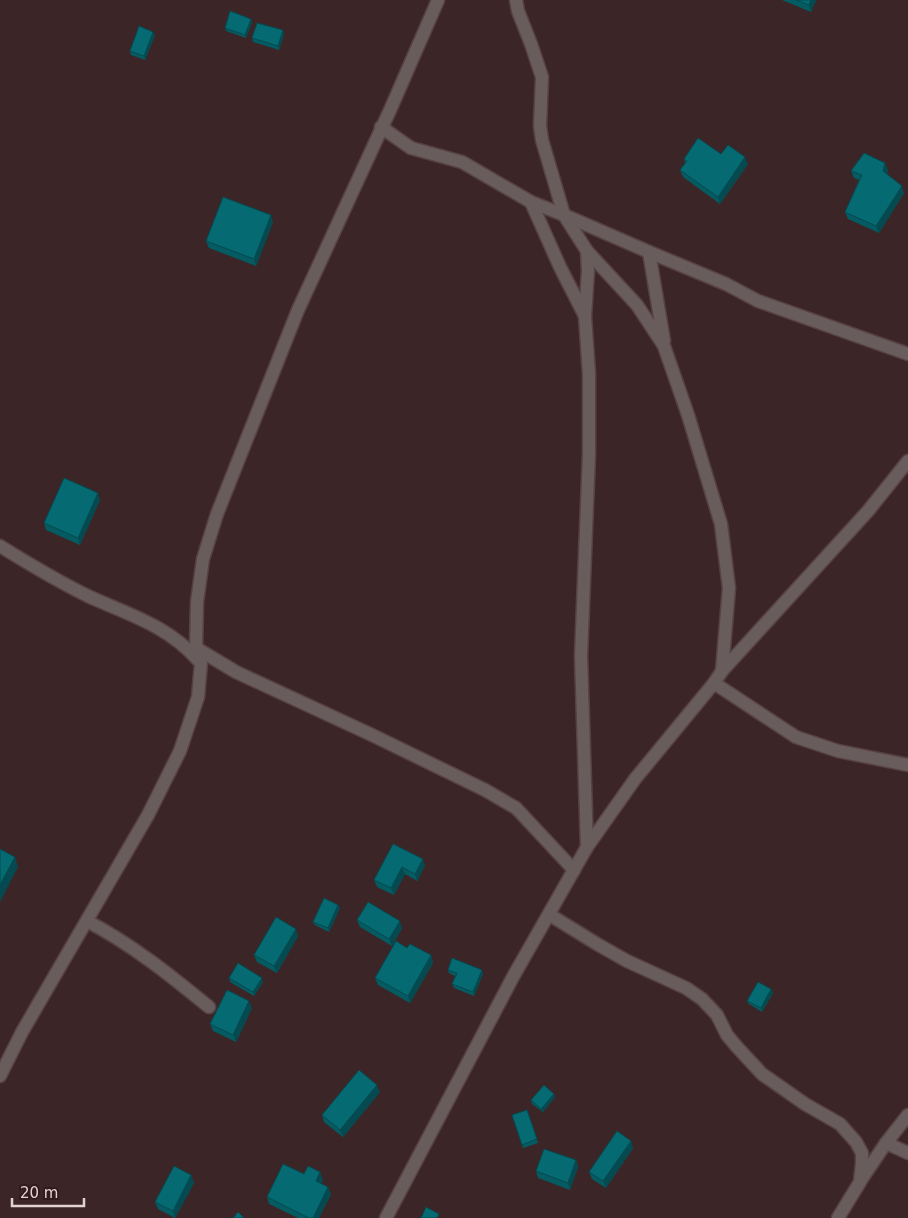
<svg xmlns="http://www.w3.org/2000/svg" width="908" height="1218" font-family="'DejaVu Sans',sans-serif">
	<rect width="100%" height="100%" fill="#3c2527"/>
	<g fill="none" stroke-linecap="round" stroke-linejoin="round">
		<g stroke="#574143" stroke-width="15">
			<g id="minor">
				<path d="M516,0L518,11L531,44L542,77L540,126L542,140L564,215L587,251L588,271L585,316L589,374V454L581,656L587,847"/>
				<path d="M381,127L411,148L462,162L531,202L564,215L649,252L726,284L758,301L908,354"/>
				<path d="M531,202L560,267L585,316"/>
				<path d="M587,251L637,305L664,346L688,415L721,524L729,588L722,671"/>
				<path d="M649,252L664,341"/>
				<path d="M0,546C29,564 59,582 90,597C130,615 168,626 198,660"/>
				<path d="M196,648L236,672L372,735L485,790L516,808L574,870"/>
				<path d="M714,683L796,737L838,751L908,765"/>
				<path d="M550,915L597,944L627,961L686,988L702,999L717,1015L727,1035L737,1047L762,1074L805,1104L840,1124L856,1142L862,1153V1163L860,1182L838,1218"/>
				<path d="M87,921C131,944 170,975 209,1007"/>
				<path d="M0,1076L22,1032L148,815L180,751L198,697L201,663L196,648L197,602L203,559L217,514L298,310L391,108L438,0"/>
				<path d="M886,1143L908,1153"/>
				<path d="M861,1180L886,1143L908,1115"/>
				<path d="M386,1218L514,975L587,847L635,779L714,683L722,671L868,511L908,461"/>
			</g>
		</g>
		<use href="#minor" stroke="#685c5c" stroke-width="12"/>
	</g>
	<g fill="#045b62">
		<path d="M782,0H816L811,12Z"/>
		<path d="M251,19L252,22L246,38L226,31L225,28Z"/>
		<path d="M153,32L155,35L145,60L131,55L130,51Z"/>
		<path d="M284,34L279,50L253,42L252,38Z"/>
		<path d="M721,154L748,164L720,204L683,177L680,170L685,163L684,159Z"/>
		<path d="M888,170L887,174L904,193L879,233L848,219L845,212L859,180L854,178L851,171Z"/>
		<path d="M273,222L256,266L209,248L206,241Z"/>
		<path d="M100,500L80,545L46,530L44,523Z"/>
		<path d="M393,844L425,866L417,881L405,874L394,895L377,887L374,880Z"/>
		<path d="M338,905L340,908L329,932L315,925L313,922Z"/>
		<path d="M357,920L402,928L392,946L360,927Z"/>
		<path d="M298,936L277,973L257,962L254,955Z"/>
		<path d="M407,948L431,955L433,963L410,1003L378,985L375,978Z"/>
		<path d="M448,970L483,974L474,996L454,988L452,984L455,976L449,973Z"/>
		<path d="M229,978L263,982L254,996L230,982Z"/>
		<path d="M771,989L773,993L762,1012L749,1004L747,1001Z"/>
		<path d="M252,1008L236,1042L213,1031L210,1024Z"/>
		<path d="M380,1092L343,1137L324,1122L322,1115Z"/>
		<path d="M555,1097L543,1112L532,1104L531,1100Z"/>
		<path d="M527,1110L538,1143L523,1148L512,1115Z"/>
		<path d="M631,1141L633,1148L606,1188L592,1179L589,1172Z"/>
		<path d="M576,1160L578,1167L570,1190L538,1178L536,1171Z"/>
		<path d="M304,1174L323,1180L321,1184L331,1194L319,1218H298L269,1204L267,1197Z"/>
		<path d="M191,1175L194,1183L175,1218L158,1209L155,1202Z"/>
	</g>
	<g fill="#044a50">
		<path d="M811,0H816L811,12L809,5Z"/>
		<path d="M251,19L252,22L246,38L245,35Z"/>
		<path d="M283,30L284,34L279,50L278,46Z"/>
		<path d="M153,32L155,35L145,60L144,56Z"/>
		<path d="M745,157L748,164L720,204L718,197Z"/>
		<path d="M885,163L888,170L885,178L883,171Z"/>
		<path d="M902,186L904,193L879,233L876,226Z"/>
		<path d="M271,215L273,222L256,266L254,259Z"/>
		<path d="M98,493L100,500L80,545L78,538Z"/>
		<path d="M15,857L18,867L0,902V885Z"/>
		<path d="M423,859L425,866L417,881L415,874Z"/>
		<path d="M402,867L405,874L394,895L391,888Z"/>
		<path d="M338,905L340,908L329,932L328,928Z"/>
		<path d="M400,921L402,928L392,946L389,939Z"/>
		<path d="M296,929L298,936L277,973L274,966Z"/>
		<path d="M431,955L433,963L410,1003L408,996Z"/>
		<path d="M482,970L483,974L474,996L473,992Z"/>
		<path d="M262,978L263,982L254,996L253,992Z"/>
		<path d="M771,989L773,993L762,1012L761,1008Z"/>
		<path d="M249,1001L252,1008L236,1042L233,1035Z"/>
		<path d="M377,1085L380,1092L343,1137L340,1130Z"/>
		<path d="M554,1094L555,1097L543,1112L541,1109Z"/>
		<path d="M631,1141L633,1148L606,1188L603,1181Z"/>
		<path d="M576,1160L578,1167L570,1190L568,1183Z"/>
		<path d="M320,1172L323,1180L319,1188L316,1181Z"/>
		<path d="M191,1175L194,1183L175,1218L173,1211Z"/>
		<path d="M328,1187L331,1194L319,1218H313Z"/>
	</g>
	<g fill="#056a72" stroke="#044a50">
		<path d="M796,0H811L809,5Z"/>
		<path d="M230,11L251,19L245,35L225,28Z"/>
		<path d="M257,23L283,30L278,46L252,38Z"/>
		<path d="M139,26L153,32L144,56L130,51Z"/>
		<path d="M698,138L721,154L728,145L745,157L718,197L680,170L687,161L684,159Z"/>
		<path d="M864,153L885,163L883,171L902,186L876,226L845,212L862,175L851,171Z"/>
		<path d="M223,197L271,215L254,259L206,241Z"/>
		<path d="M64,478L98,493L78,538L44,523Z"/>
		<path d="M393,844L423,859L415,874L402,867L391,888L374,880Z"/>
		<path d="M0,849L15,857L0,885Z"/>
		<path d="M324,898L338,905L328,928L313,922Z"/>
		<path d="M368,902L400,921L389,939L357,920Z"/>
		<path d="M276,917L296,929L274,966L254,955Z"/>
		<path d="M396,941L407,948L410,944L431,955L408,996L375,978Z"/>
		<path d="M452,958L482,970L473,992L452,984L457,973L448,970Z"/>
		<path d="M238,963L262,978L253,992L229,978Z"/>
		<path d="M758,982L771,989L761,1008L747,1001Z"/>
		<path d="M227,990L249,1001L233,1035L210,1024Z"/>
		<path d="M359,1070L377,1085L340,1130L322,1115Z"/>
		<path d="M544,1085L554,1094L541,1109L531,1100Z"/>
		<path d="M527,1110L537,1139L522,1145L512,1115Z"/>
		<path d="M617,1131L631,1141L603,1181L589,1172Z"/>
		<path d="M544,1149L576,1160L568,1183L536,1171Z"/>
		<path d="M283,1164L304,1174L308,1166L320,1172L316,1181L328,1187L313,1218H309L267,1197Z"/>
		<path d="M174,1166L191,1175L173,1211L155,1202Z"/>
		<path d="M426,1207L439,1214L437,1218H421Z"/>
		<path d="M238,1212L244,1218H233Z"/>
	</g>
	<path d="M12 1198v8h72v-8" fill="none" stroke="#e2d2d3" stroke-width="2.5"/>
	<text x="20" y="1198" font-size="15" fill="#e2d2d3" stroke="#311b1e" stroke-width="4" paint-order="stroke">20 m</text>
</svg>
